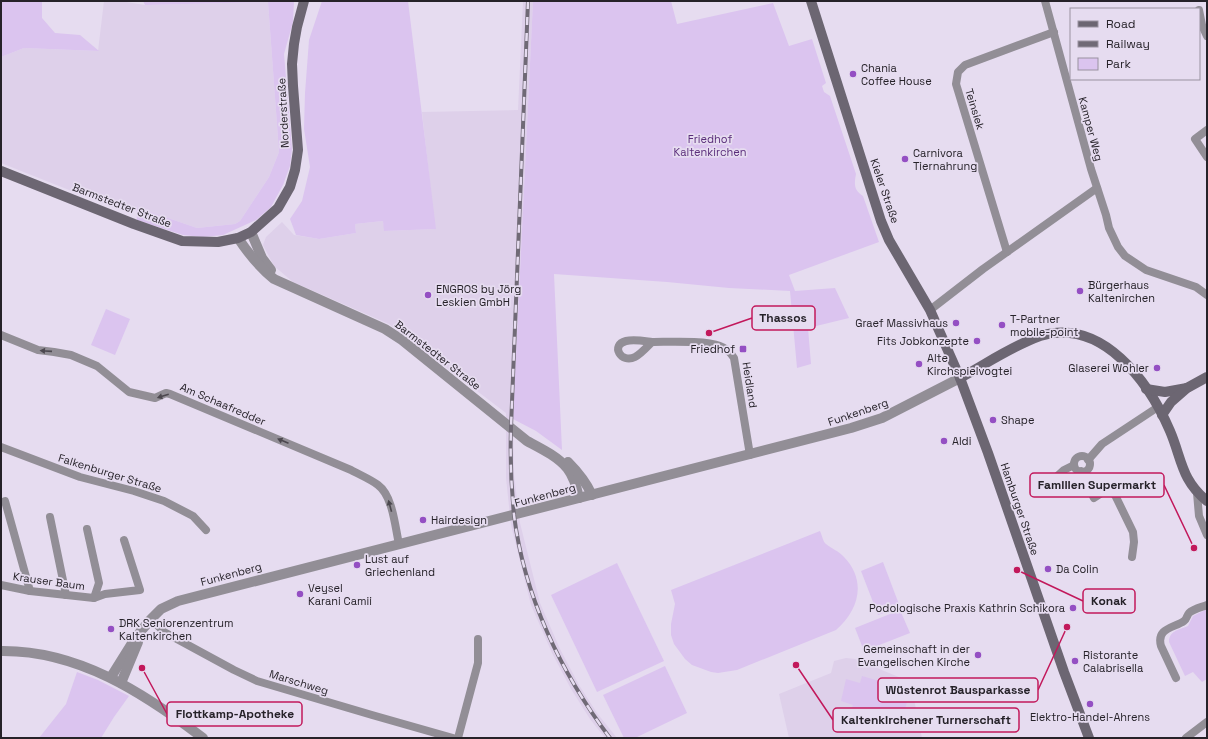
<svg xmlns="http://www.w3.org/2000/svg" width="1208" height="739" font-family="'Space Grotesk',sans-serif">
	<rect width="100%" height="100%" fill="#e6dcf0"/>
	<g fill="#ded0ea">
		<path d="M104,1H120L145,5L268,2L279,152L269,177L240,221L235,224L197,228L136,207L124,205L117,209L1,163V57L24,48L98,51Z"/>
		<path d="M523,1H533L513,419L514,475L520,523L540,603L560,649L579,685L597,713L617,738H605L590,719L571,689L552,653L531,605L511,525L506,478V413L389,324L293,282L274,266L263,245L266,237L282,222L294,235L319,239L356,233L355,224L383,221L385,231L435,229L422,112L518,110Z"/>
		<path d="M846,658L855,659L906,680L911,685L922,738H789L779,694L831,673L834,661Z"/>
	</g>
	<g fill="#dbc4ef">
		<path d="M1,1H42V18L55,33L80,35L99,51L24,48L1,57Z"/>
		<path d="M143,1H294L293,22L284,54L292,149L290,166L283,185L271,207L256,220L223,235L203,237L183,235L137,220L136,207L197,228L235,224L240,221L269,177L279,152L268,2L145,5Z"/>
		<path d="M322,1H408L436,229L384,231L383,221L355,224L356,233L319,239L296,235L290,219L302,201L310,167L304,129L305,93L309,40Z"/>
		<path d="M533,1H671L677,24L773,3L789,46L812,39L826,83L822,86L824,92L830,96L856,174C854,185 854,190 863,196L879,242L789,275L795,291L835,288L849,318L808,328L811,364L797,368L790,291L729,288L667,282L554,274L562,450L536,431L513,419Z"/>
		<path d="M106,309L130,319L115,355L91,345Z"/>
		<path d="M820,531C822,535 823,542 826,544C832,549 839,551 844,557C867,581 859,610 836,630L737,670L718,673L711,672L692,665L685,659L674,644L671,635V624L675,604L671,590Z"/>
		<path d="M883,562L900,607L878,615L861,571Z"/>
		<path d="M617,563L664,661L597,692L551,595Z"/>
		<path d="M1207,609V679L1202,682L1193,672L1185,676L1169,642C1169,631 1178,630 1188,626L1193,616Z"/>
		<path d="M900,610L910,633L864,651L855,628Z"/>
		<path d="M665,666L687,713L635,738H624L603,695Z"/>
		<path d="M77,672L98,680L129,696L114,717L101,738H39L66,704Z"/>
		<path d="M862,676L910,690L902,721L852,708L853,705L841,701L846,679L860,683Z"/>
	</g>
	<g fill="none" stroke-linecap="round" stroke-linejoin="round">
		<g stroke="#928e96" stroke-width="8">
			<path d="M1045,1L1091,169L1106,215L1109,228L1118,247L1125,256L1146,270L1196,287L1207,295"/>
			<path d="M1199,10L1202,25L1207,36"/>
			<path d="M1207,130L1195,139L1207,157"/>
			<path d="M1007,252L956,84L958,72L965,65L1054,32"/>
			<path d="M930,310L983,269L1097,188"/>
			<path d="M1,335L38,350L54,352L71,355L97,366L129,392L155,398L166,393L170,394L351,470C360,475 370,479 378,485C393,496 395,527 399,544"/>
			<path d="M652,342C644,341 634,339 626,341C610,345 621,364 635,357C641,354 647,347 652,342C670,342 705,340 720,346C726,348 731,353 734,358L750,455"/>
			<path d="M1,447L80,477L134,491L164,501L193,516L206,530"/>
			<circle cx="1082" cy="464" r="8"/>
			<path d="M1088,460L1102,444L1158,407"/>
			<path d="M1081,471L1084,480L1094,498L1105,491H1109L1115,495L1133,532L1134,542L1132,557"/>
			<path d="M1053,480L1064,470L1074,465"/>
			<path d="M1197,493L1199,516L1207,535"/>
			<path d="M5,501L30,591"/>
			<path d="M50,517L66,595"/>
			<path d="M87,529L99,583L94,598"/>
			<path d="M1,585L30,591L94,598L105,594L140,590L124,540"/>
			<path d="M151,619L164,632L234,670L257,681L372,715L453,738"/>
			<path d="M1176,678L1161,646C1156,628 1174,628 1184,621C1187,619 1187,615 1189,613C1193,609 1202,607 1207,605"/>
			<path d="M458,738L478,663V639"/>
			<path d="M1186,738L1207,722"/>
		</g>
		<g stroke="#928e96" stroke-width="10">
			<path d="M251,232L262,258L271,270"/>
			<path d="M238,238C248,253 259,267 274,279L385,329L402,340L527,441C540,448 557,456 567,468C574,477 577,488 579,498"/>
			<path d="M568,462C578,472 586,482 592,495"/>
			<path d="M1,651C78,650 144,693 203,738"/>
			<path d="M111,677L136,637L151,619L161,609L178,601L851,428L882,418L960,378"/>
			<path d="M121,683L138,642"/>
		</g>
		<g stroke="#6c6672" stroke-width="10">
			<path d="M811,1L881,221L889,240L930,310L960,378L988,453L1064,672L1089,738"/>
			<path d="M1,171L134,224L182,241L218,242L238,238L251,232L278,208L290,187L295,170L298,150L293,86L292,64L294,44L297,27L304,1"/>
			<path d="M960,378C986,364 1012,346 1040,336C1102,317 1149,382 1170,431C1182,459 1181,480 1207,501"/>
			<path d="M1146,389L1165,392L1187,388"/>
			<path d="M1162,415L1171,402L1187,388L1207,377"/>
		</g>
		<g stroke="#706a76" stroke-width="4">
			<path id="rail" d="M528,1L511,427C510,456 511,485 514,515C524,596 561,673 610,738"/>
		</g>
		<use href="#rail" stroke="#e6dcf0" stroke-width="2.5" stroke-dasharray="8" stroke-linecap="butt"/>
	</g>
	<defs><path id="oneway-solid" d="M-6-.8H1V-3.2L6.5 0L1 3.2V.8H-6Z"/></defs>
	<g fill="#4c484f">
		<use href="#oneway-solid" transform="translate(46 351) rotate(-176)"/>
		<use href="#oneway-solid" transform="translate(163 396) rotate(163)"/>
		<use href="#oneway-solid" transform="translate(283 441) rotate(-157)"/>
		<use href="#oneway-solid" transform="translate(390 506) rotate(-105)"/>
	</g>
	<g fill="#944fc3" stroke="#e6dcf0" stroke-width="1.5">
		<circle cx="853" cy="74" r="4"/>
		<circle cx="905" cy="159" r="4"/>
		<circle cx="1080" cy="291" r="4"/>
		<circle cx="428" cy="295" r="4"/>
		<circle cx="956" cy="323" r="4"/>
		<circle cx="1002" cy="325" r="4"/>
		<circle cx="977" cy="341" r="4"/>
		<rect x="739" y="345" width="8" height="8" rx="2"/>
		<circle cx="919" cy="364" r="4"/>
		<circle cx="1157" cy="368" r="4"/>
		<circle cx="993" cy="420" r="4"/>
		<circle cx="944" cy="441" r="4"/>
		<circle cx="423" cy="520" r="4"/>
		<circle cx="357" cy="565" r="4"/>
		<circle cx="1048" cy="569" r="4"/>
		<circle cx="300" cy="594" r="4"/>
		<circle cx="1073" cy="608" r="4"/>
		<circle cx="111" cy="629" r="4"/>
		<circle cx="978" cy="655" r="4"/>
		<circle cx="1075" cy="661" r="4"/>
		<circle cx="1090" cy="704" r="4"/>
	</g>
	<g text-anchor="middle" stroke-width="3.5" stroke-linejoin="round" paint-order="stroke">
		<g font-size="11" fill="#262229" stroke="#e6dcf0" text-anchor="start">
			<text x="861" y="72">Chania<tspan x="861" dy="13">Coffee House</tspan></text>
			<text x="913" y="157">Carnivora<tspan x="913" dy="13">Tiernahrung</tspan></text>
			<text x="1088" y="289">Bürgerhaus<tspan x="1088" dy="13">Kaltenirchen</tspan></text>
			<text x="436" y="293">ENGROS by Jörg<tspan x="436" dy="13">Leskien GmbH</tspan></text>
			<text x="1010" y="323">T-Partner<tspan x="1010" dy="13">mobile-point</tspan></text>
			<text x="948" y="327" text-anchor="end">Graef Massivhaus</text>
			<text x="969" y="345" text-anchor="end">Fits Jobkonzepte</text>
			<text x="735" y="353" text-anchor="end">Friedhof</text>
			<text x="927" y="362">Alte<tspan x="927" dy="13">Kirchspielvogtei</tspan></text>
			<text x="1149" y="372" text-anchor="end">Glaserei Wohler</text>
			<text x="1001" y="424">Shape</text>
			<text x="952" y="445">Aldi</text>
			<text x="431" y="524">Hairdesign</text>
			<text x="365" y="563">Lust auf<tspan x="365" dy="13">Griechenland</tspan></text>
			<text x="1056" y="573">Da Colin</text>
			<text x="308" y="592">Veysel<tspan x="308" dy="13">Karani Camii</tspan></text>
			<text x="1065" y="612" text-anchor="end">Podologische Praxis Kathrin Schikora</text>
			<text x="119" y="627">DRK Seniorenzentrum<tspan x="119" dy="13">Kaltenkirchen</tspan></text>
			<text x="970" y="653" text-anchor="end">Gemeinschaft in der<tspan x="970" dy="13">Evangelischen Kirche</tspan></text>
			<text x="1083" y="659">Ristorante<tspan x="1083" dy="13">Calabrisella</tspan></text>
			<text x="1090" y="721" text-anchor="middle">Elektro-Handel-Ahrens</text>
		</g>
		<g font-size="11" fill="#262229" stroke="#e6dcf0">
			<text transform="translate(975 109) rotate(73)" y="4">Teinsiek</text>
			<text transform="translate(283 113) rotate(-93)" y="4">Norderstraße</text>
			<text transform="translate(1091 129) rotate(75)" y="4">Kamper Weg</text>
			<text transform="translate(885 191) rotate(71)" y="4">Kieler Straße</text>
			<text transform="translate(122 205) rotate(21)" y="4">Barmstedter Straße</text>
			<text transform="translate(438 355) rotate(38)" y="4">Barmstedter Straße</text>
			<text transform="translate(750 385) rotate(81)" y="4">Heidland</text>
			<text transform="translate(223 404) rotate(23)" y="4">Am Schaafredder</text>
			<text transform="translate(858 412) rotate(-19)" y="4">Funkenberg</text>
			<text transform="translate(110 473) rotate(17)" y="4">Falkenburger Straße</text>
			<text transform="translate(545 495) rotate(-15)" y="4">Funkenberg</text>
			<text transform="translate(1020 509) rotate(71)" y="4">Hamburger Straße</text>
			<text transform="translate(231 574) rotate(-15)" y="4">Funkenberg</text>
			<text transform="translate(49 581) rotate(8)" y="4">Krauser Baum</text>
			<text transform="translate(299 682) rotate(17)" y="4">Marschweg</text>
		</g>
		<g font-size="11" fill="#5a2d7a" stroke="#e6dcf0">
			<text x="710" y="143">Friedhof<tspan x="710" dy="13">Kaltenkirchen</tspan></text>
		</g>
	</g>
	<path fill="none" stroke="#c2185b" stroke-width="1.5" d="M709 333L752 318M1194 548L1164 485M1017 570L1083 601M1067 627L1038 690M142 668L167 714M796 665L833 720"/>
	<g fill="#c2185b" stroke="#e6dcf0" stroke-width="1.5">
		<circle cx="709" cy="333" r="4"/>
		<circle cx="1194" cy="548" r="4"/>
		<circle cx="1017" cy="570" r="4"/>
		<circle cx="1067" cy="627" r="4"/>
		<circle cx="142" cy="668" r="4"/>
		<circle cx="796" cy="665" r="4"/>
	</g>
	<g fill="#e6dcf0" stroke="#c2185b" stroke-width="1.5">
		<rect x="752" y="306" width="63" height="24" rx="4"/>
		<rect x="1030" y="473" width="134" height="24" rx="4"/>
		<rect x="1083" y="589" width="52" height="24" rx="4"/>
		<rect x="878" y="678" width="160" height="24" rx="4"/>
		<rect x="167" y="702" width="135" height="24" rx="4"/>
		<rect x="833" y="708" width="186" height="24" rx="4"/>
	</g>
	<g font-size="12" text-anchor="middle" font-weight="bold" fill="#262229">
		<text x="783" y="322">Thassos</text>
		<text x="1097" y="489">Familien Supermarkt</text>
		<text x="1109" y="605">Konak</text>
		<text x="958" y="694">Wüstenrot Bausparkasse</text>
		<text x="235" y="718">Flottkamp-Apotheke</text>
		<text x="926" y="724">Kaltenkirchener Turnerschaft</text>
	</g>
	<rect width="1208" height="739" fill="none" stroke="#262229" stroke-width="4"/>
	<rect x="1070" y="8" width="130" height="72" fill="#e6dcf0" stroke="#9992a0"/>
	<rect x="1078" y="21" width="20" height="6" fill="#6c6672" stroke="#9992a0"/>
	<text x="1106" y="28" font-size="12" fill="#262229">Road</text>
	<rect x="1078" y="41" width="20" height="6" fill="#706a76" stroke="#9992a0"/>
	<text x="1106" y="48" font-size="12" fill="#262229">Railway</text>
	<rect x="1078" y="58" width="20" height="12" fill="#dbc4ef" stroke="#9992a0"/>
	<text x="1106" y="68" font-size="12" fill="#262229">Park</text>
</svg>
